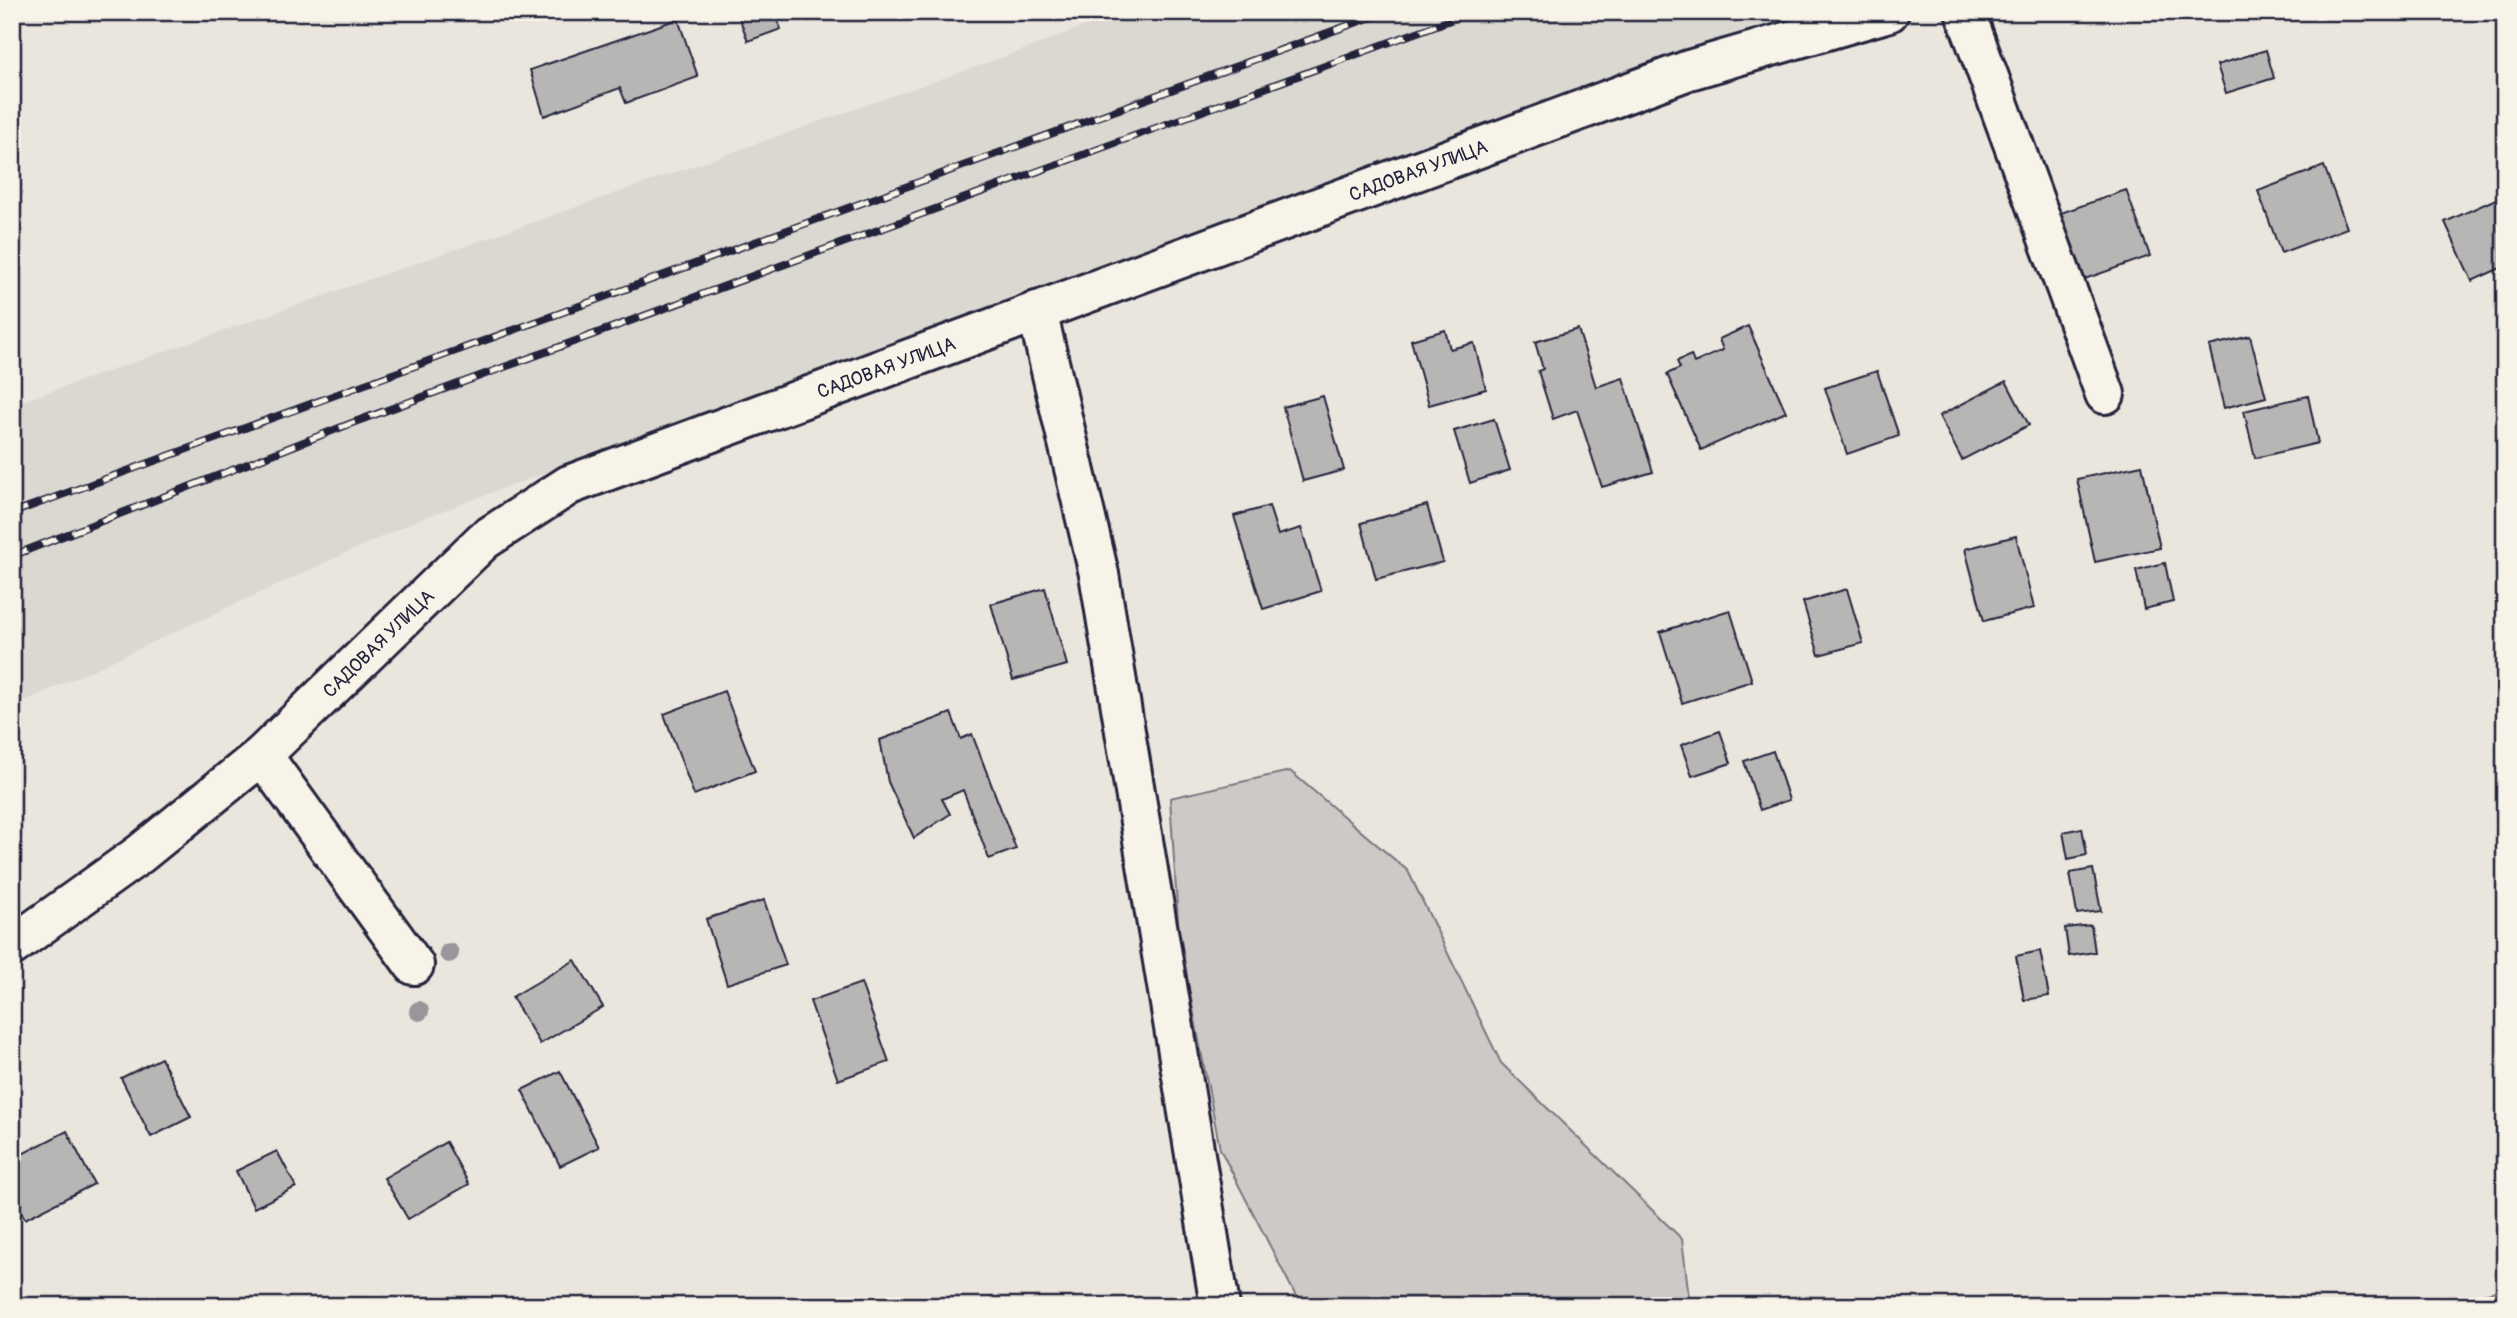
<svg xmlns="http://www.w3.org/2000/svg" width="2517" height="1318" font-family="Pangolin,sans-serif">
	<rect width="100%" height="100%" fill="#eae6de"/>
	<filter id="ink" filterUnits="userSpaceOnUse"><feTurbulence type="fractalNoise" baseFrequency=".0143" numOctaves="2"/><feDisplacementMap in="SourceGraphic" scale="14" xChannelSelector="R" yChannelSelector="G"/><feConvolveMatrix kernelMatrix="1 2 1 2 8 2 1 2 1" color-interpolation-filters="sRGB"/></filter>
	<g filter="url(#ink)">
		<path fill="#dbd8d2" d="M1120,12H1814L1234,221L420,519L12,707V405L1023,50Z"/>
		<g fill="#cdc9c6" stroke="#787680" stroke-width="2">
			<path d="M1290,771L1408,871L1501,1063L1682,1239L1690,1306H1301L1220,1149L1179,937L1170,798Z"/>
			<path d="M2505,1289V1306H2449L2473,1296Z"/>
		</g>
		<g fill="#b8b6b5" stroke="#22223b" stroke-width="2">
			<path d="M737,12H774L781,29L748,41Z"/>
			<path d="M678,19L698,77L626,103L620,88L544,116L530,70Z"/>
			<path d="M2266,50L2274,78L2226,93L2217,65Z"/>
			<path d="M2324,166L2347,228L2281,253L2258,191Z"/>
			<path d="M2126,190L2150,256L2082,280L2058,214Z"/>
			<path d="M2498,198L2505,213V266L2472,281L2445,222Z"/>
			<path d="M1748,326L1786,412L1701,450L1667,374L1680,368L1677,361L1691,355L1694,363L1723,350L1719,339Z"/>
			<path d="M1578,329L1596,387L1623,378L1653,472L1602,487L1577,410L1553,419L1538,371L1543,369L1535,342Z"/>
			<path d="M1445,330L1450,349L1474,343L1486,389L1429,405L1411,340Z"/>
			<path d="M2250,336L2266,397L2224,408L2209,346Z"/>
			<path d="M1877,371L1899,436L1847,454L1825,388Z"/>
			<path d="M2006,381L2029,425L1962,460L1939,416Z"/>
			<path d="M1323,396L1344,470L1303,481L1283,407Z"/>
			<path d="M2308,396L2318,443L2255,458L2244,411Z"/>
			<path d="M1494,419L1510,470L1470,483L1454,431Z"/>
			<path d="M2142,465L2160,548L2095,562L2077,479Z"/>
			<path d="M1427,505L1443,562L1376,579L1361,523Z"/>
			<path d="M1269,506L1278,535L1301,528L1321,591L1263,609L1234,516Z"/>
			<path d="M2016,536L2034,608L1984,621L1965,549Z"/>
			<path d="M2165,563L2173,602L2144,609L2136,570Z"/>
			<path d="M1045,588L1067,665L1013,680L991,604Z"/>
			<path d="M1847,589L1863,643L1819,655L1803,602Z"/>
			<path d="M1730,610L1752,681L1682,703L1660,632Z"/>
			<path d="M724,691L755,771L694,795L664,714Z"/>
			<path d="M951,713L961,739L972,734L1016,849L989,859L963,790L942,799L950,814L914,838L888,782L880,740Z"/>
			<path d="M1720,731L1731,763L1692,776L1681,745Z"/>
			<path d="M1773,751L1789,800L1760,810L1744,761Z"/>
			<path d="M2082,828L2087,855L2068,859L2063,832Z"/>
			<path d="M2093,869L2101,911L2077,914L2070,873Z"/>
			<path d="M764,900L786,965L727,984L706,919Z"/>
			<path d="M2091,925L2095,952L2069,956L2065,928Z"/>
			<path d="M2040,951L2049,996L2024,1000L2016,956Z"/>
			<path d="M575,960L603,1007L540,1044L512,997Z"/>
			<path d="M861,983L889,1062L838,1080L810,1001Z"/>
			<path d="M161,1058L191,1117L151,1137L121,1078Z"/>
			<path d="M560,1071L599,1147L560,1166L522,1090Z"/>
			<path d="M67,1131L94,1184L25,1219L12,1194V1159Z"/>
			<path d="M446,1142L469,1184L408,1219L384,1178Z"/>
			<path d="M277,1151L296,1187L254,1208L236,1171Z"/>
		</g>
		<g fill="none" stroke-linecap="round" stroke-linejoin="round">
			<g stroke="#22223b" stroke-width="44">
				<g id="minor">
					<path d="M1965,12L2105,394"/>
					<path d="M1037,311L1099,574L1220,1306"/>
					<path d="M262,755L414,965"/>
					<path d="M12,946L140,854L262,755L484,540L569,485L1689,70L1889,12"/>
				</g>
			</g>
			<use href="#minor" stroke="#f7f3e8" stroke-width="38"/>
			<g stroke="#22223b" stroke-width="8">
				<g id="rail">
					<path d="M12,513L1385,12"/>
					<path d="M12,556L352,423L1472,12"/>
				</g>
			</g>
			<use href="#rail" stroke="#f7f3e8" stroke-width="5" stroke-dasharray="16" stroke-linecap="butt"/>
		</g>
		<g fill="#98969b">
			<circle cx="449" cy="953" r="10"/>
			<circle cx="419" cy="1011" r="10"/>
		</g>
	</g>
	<g text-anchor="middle" stroke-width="5" stroke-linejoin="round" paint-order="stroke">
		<g font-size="19" fill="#22223b" stroke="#f7f3e8">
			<text transform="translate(1418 170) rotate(-20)" y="7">САДОВАЯ УЛИЦА</text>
			<text transform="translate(886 367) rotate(-20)" y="7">САДОВАЯ УЛИЦА</text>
			<text transform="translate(378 643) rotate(-44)" y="7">САДОВАЯ УЛИЦА</text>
		</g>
	</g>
	<rect width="2517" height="1318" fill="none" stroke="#f7f3e8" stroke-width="42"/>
	<rect x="21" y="21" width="2475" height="1276" fill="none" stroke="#22223b" stroke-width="2.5" filter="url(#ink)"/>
</svg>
